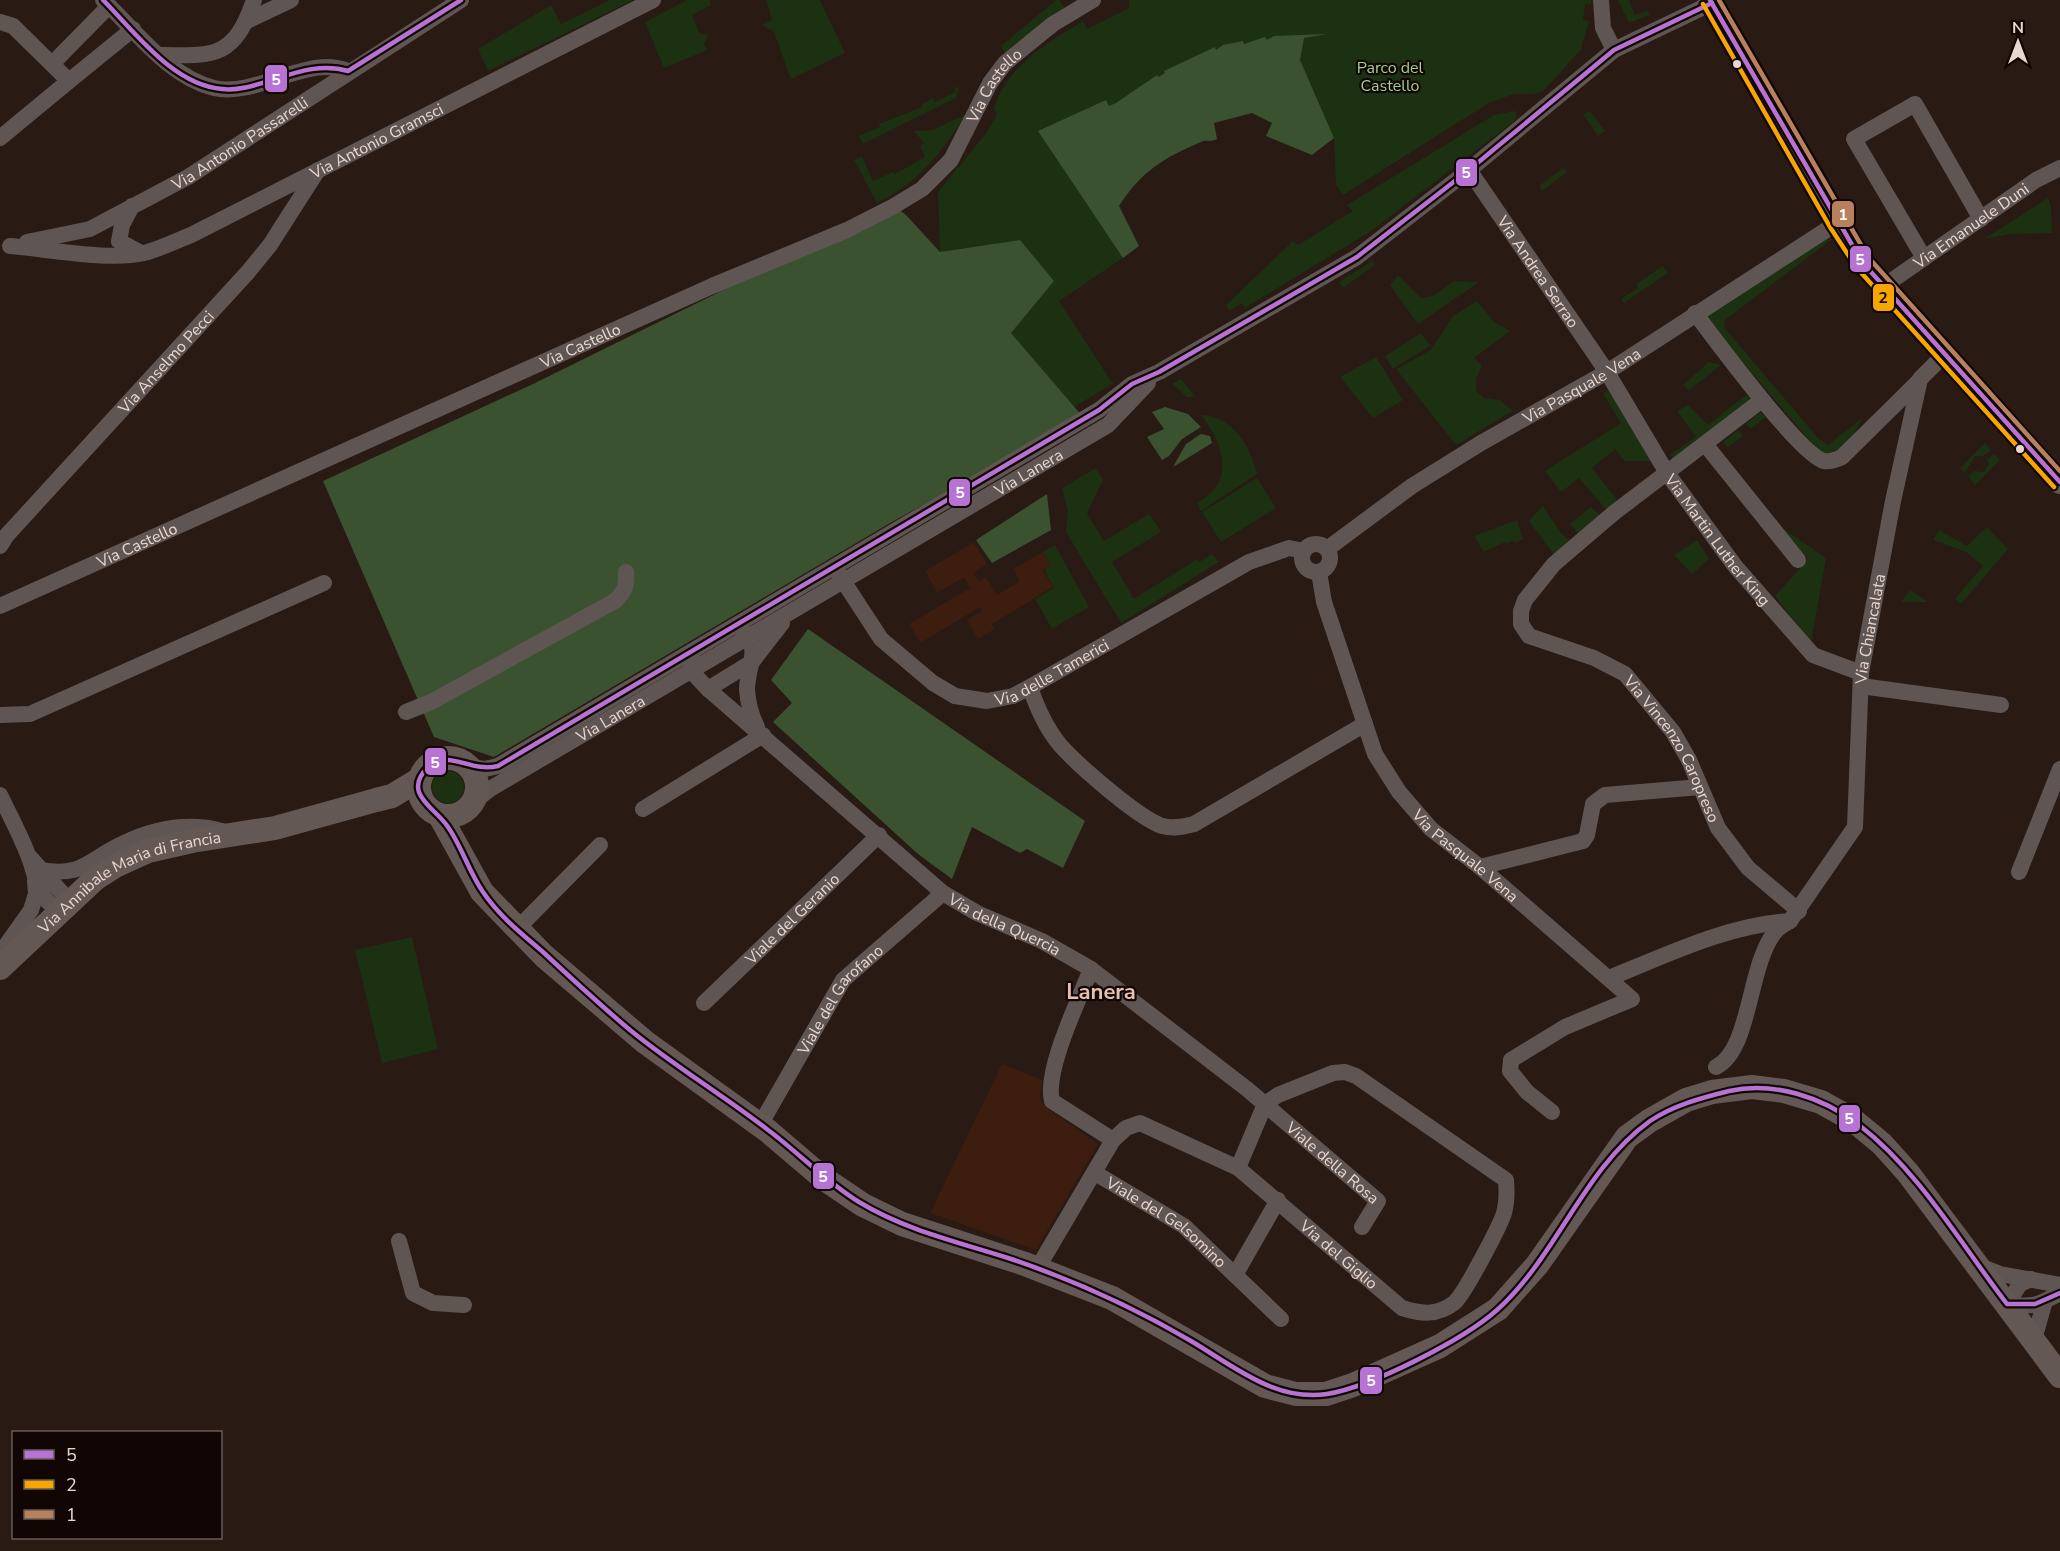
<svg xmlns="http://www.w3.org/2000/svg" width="2060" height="1551" font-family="'Nunito Sans',sans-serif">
	<rect width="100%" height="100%" fill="#291a14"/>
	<g fill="#3c1d0f">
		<path d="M974,542L987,564L974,573L979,581L986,577L997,595L1020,581L1013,569L1043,552L1051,565L1043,570L1053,587L992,624L995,629L978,639L967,620L982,611L980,607L920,643L909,624L970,588L964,577L937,593L925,571Z"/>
		<path d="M1002,1064L1042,1080L1040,1100L1051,1111L1098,1144L1036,1250L930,1213Z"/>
	</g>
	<g fill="#1c3012">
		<path d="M610,0H633L488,71L478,49L551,5L561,24Z"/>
		<path d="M687,0H710L711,5L692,15L700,34H707L708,37L704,43L707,50L664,68L645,22Z"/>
		<path d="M766,0H820L845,53L791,79L774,32L762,25L772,20Z"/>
		<path d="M1056,0H1059L1065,8L1006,54L1001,46Z"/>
		<path d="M1129,0H1591V4H1585L1583,20L1589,21L1581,50L1543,91L1533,94H1514L1489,103L1343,195L1336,185L1334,138L1300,60L1105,133L1123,258L1059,301L1113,384L1074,407L1011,333L1020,240L940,252L938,192L987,132L997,114L994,108C1007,66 1047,43 1083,21L1087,29L1129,8Z"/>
		<path d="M1618,0H1629L1635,15L1647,11L1650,15L1629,23Z"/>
		<path d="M959,87L956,98L863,144L859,136L880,127L879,124L922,107V104L933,98L935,102L955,92L954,88Z"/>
		<path d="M1515,111L1517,117L1513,122L1371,231L1245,308L1242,303L1229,311L1226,305L1293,241L1298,245L1353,211L1347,205L1494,115Z"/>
		<path d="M1590,111L1605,131L1598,136L1583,114Z"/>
		<path d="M966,114C941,153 921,181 877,203L854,160L862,156L873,181L893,172L895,174L925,157L920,146L924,143L914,131L932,130Z"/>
		<path d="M1563,168L1567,172L1542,191L1539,186Z"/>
		<path d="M2048,198L2051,206L2052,233L2010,234L1984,239Z"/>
		<path d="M1827,235L1831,240L1725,320L1724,327L1818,438L1828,445L1862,418L1847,448L1829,454L1818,451L1704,316Z"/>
		<path d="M1372,261L1375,265L1343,288L1339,282Z"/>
		<path d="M1663,266L1668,273L1624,303L1621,299L1638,288L1636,284Z"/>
		<path d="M1398,275L1421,298L1433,296L1454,281L1479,282L1418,324L1390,285Z"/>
		<path d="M1477,301L1494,322L1510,331L1474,358L1482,366L1476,379V391L1484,398L1500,400L1513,411L1456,445L1396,369L1431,350L1453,316Z"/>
		<path d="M1421,333L1430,346L1393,369L1385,356Z"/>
		<path d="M1376,357L1403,400L1373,418L1340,377Z"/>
		<path d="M1709,362L1721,365L1689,390L1683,385Z"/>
		<path d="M1181,379L1196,397H1187L1172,384Z"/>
		<path d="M1615,386L1660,461H1624L1615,449L1592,468L1618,501L1611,515L1579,478L1561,492L1545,471L1621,423L1603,394Z"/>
		<path d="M1746,395L1757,404L1678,465L1670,455L1696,437L1677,411L1688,405L1708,425Z"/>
		<path d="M1760,412L1766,417L1751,429L1746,424Z"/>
		<path d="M1201,415C1232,415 1251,447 1257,474L1201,511L1197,503C1236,482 1224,444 1201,415Z"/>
		<path d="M1738,430L1743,436L1728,447L1723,442Z"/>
		<path d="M1985,443L1991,450L1983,456H1975L1965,473L1960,468Z"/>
		<path d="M1994,454L2000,460L1975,485L1968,476L1974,471L1984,472L1989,464L1987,460Z"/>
		<path d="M1096,468L1103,480L1087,513L1104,541L1149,514L1161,532L1112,562L1134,599L1197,559L1199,562L1212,554L1219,562L1121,623L1066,532L1068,512L1062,488Z"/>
		<path d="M1257,478L1276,508L1221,542L1202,512Z"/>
		<path d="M1543,506L1560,532L1575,546L1558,560L1529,521Z"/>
		<path d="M1591,507L1605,520L1583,539L1570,524Z"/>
		<path d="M1517,520L1523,539L1515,543L1514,541L1506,544L1505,542L1484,552L1474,536Z"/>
		<path d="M1781,527L1826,558L1811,643L1775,596L1808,559Z"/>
		<path d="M1987,527L2008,549L1961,604L1955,599L1983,566L1966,552L1933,540L1939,530L1967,546Z"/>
		<path d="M1697,540L1709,559L1692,574L1674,555Z"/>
		<path d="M1055,545L1089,607L1052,629L1035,599L1054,588L1044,570L1051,565L1043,552Z"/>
		<path d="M1910,590L1928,602H1901Z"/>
		<circle cx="448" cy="787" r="16"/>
		<path d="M412,937L438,1049L382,1063L355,950Z"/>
	</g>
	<g fill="#3b5231">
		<path d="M1327,34L1304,38L1300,60L1334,138L1312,155L1266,136L1272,123L1252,113L1214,123L1217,139C1209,143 1207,139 1201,142C1163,158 1141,172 1119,206L1139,246L1123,258L1038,131L1106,100L1109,106L1116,103L1157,75L1159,77L1165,73L1164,71L1215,47L1216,50L1223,45L1243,41L1244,44L1265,37L1267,40L1274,36Z"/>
		<path d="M894,206L906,215L940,252L1020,240L1054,281L1011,333L1083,417L890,523L494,757L434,737L323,481L533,384Z"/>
		<path d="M1165,407L1188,414L1201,427L1182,439L1169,456L1162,460L1147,437L1164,429L1152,412Z"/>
		<path d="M1201,434L1210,436L1212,443L1173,467L1186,444Z"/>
		<path d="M1047,494L1051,530L992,563L976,540Z"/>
		<path d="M808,629L1085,821L1063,868L1027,849L1020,853L972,827L952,879L918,854L773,722L792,703L771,680Z"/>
	</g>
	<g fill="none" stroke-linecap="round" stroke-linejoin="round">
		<g stroke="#5f5654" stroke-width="16">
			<path d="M103,0C135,30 169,77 214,88C236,93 260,84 281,77C304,70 325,62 348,71"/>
			<path d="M1601,0L1603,28L1614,50"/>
			<path d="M247,21L291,0"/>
			<path d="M0,22L13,26L69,81L0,138"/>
			<path d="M160,55C215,56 234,58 254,0"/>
			<path d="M52,64L109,6"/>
			<path d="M69,81L133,29"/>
			<path id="s1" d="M1469,170L1607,372L1667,473L1735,566L1813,655L1861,673"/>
			<path d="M132,206L122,225L119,241L141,253"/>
			<path id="s2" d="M27,242L90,229L188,177L461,0"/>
			<path id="s3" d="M10,246C47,249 109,261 144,253C160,249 176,241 191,235L653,0"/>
			<path d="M1924,258L1854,139L1915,104L1981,219"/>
			<path id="s4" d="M1884,286L2036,180L2060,168"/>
			<path d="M1695,313C1714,338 1800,455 1824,461C1830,462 1836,460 1842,457L1920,380"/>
			<path id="s5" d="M1762,400L1615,512L1554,564L1525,600L1521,611V624L1529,636L1594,658L1625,674L1673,732L1689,760L1718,828L1748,868L1799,911"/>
			<path d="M1705,444L1798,560"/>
			<circle cx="1316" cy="558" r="14"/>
			<path id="s6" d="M0,546L7,535L248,272L270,245L318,170"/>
			<path id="s7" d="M1327,549L1412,486L1481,443L1607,372L1837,223"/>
			<path id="s8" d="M1319,572L1324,602L1375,754L1399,792L1431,829L1480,867L1632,999L1565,1027L1511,1060L1510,1071L1527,1092L1552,1112"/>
			<path id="s9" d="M838,573L881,639L933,683L955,696L987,701L1013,696L1030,687L1249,562L1289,548L1304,551"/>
			<path id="s10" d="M0,606L712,286L847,230L894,206L922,189L951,160L990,83L1005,63L1053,24L1093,0"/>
			<path d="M742,630C762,649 747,667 747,690C748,704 751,715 757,727"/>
			<path id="s11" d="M691,652L692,672L708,689L943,893L977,913L1042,941L1091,969L1247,1089L1378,1201L1362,1227"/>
			<path d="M1861,686L2001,705"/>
			<path d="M1030,687C1037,708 1046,728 1060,745C1079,766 1137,817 1162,826C1173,829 1183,827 1194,824L1365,724"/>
			<path d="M708,689L752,662L782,623"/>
			<path d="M406,712L431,702L615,601C625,591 627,587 626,572"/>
			<path d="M0,715L30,714L324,583"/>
			<path d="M470,767L485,769L498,766L1099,410L1132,384L1159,372L1357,257L1469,170L1614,50L1712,3"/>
			<path d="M0,795C9,814 20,834 28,855C36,874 36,896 56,908L64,907L63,894L29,856"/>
			<path id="s12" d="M475,801L490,789L1108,425L1148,383"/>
			<path d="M643,809L763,735"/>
			<path d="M1480,867L1583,841L1587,835L1593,804L1605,795L1700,787"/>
			<path d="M40,870C84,877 86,861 122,844C153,829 188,822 222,831"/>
			<path d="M2019,872L2060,769"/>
			<path d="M517,929L600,845"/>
			<path d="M0,954L31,910L36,894L35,881"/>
			<path d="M1091,969C1079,1000 1044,1071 1052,1101L1113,1140"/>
			<path id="s13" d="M1609,978C1667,955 1727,925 1790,921L1855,827L1861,673L1893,501L1920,379L1944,355"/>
			<path id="s14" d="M704,1003L879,835"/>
			<path d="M1716,1067C1751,1050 1748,965 1775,932C1778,928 1785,924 1790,921"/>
			<path id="s15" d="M760,1125L843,980L943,893"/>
			<path id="s16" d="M1095,1173L1184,1226L1235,1275L1278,1200"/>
			<path d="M399,1241L413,1293L433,1303L464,1305"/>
			<path d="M1977,1265L2000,1274L2060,1285"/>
			<path id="s17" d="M1037,1269L1113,1140L1126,1128L1140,1123L1238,1168L1402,1308C1421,1314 1437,1316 1454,1303C1464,1295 1500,1226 1504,1213C1507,1202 1507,1192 1506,1180L1356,1076L1345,1072L1333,1073L1278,1095L1265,1104L1238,1168"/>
			<path d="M1235,1275L1281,1319"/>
			<path d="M2031,1279L2020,1284L2007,1304C2033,1308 2038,1305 2060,1293"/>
			<path d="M2033,1343L2044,1304"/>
		</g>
		<g stroke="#645855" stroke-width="24">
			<path d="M1710,0L1837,223L1862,262L2060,482"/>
			<circle cx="448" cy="787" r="29"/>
			<path d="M440,816L482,892L544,956L645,1042L768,1131L823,1178L863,1205L902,1224L1025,1264L1112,1298L1265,1386L1296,1394H1326L1353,1385L1440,1346L1498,1309L1537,1265L1627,1137L1649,1121L1686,1100L1712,1092L1752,1087L1784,1091L1821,1102L1853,1120L1882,1144L1908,1173L2060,1376"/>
			<path id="s18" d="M0,968L95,879L117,865L148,851L192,841L275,828L376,800L392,796L420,779"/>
		</g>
		<g stroke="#110603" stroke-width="9">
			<g id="bus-1">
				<path d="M103,0C135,32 173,85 222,89C239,91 256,85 272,80C297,72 322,63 348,71L461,0"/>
				<path d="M1710,0L1862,262L2060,482"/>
				<path d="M1712,3L1614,50L1469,170L1357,257L1159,372L1132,384L1099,410L498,766C470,773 447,748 428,767C401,794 436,808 448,827C462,847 469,872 483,892C499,916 522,934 543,952C572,979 600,1005 630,1030C674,1066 723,1095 768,1130C799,1153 826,1182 859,1202C905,1230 958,1242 1008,1258C1071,1279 1133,1307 1191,1341C1232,1365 1275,1402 1327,1394C1371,1387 1463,1340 1497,1310C1558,1255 1583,1169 1650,1121C1674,1105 1701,1098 1729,1091C1773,1081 1823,1097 1859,1125C1920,1172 1960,1243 2007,1304H2035L2060,1293"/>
			</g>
		</g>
		<g stroke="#110603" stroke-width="9">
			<path id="bus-2" d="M1703,4L1830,227L1856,267L2054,487"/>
		</g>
		<g stroke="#110603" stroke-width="9">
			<path id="bus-3" d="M1719,0L1868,257L2060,471"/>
		</g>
		<use href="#bus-1" stroke="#b673d3" stroke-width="4.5"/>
		<use href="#bus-2" stroke="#f7a600" stroke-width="4.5"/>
		<use href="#bus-3" stroke="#b6815c" stroke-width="4.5"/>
	</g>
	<g fill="#ead7cf" stroke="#110603" stroke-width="2">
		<circle cx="1737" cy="64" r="5"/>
		<circle cx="2020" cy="449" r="5"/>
	</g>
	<g text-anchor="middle" stroke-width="4.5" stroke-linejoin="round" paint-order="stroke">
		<g font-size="16" fill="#a0d092" stroke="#110603">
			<text x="1390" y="73">Parco del<tspan x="1390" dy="18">Castello</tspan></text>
		</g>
		<g font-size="16" fill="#ead7cf" stroke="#110603">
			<text dy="6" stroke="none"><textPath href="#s10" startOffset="1140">Via Castello</textPath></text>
			<text dy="6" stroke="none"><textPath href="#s3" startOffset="393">Via Antonio Gramsci</textPath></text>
			<text dy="6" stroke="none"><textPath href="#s2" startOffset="237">Via Antonio Passarelli</textPath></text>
			<text dy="6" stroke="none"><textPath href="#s4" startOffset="106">Via Emanuele Duni</textPath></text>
			<text dy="6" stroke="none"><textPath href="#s1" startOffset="123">Via Andrea Serrao</textPath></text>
			<text dy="6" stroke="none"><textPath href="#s10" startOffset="636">Via Castello</textPath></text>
			<text dy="6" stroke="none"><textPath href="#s6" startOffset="248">Via Anselmo Pecci</textPath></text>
			<text dy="6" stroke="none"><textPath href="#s7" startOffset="303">Via Pasquale Vena</textPath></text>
			<text dy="6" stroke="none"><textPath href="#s12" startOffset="644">Via Lanera</textPath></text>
			<text dy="6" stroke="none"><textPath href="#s1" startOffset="446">Via Martin Luther King</textPath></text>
			<text dy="6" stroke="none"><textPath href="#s10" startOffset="150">Via Castello</textPath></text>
			<text dy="6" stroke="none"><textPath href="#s13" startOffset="504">Via Chiancalata</textPath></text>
			<text dy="6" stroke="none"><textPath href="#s9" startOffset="276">Via delle Tamerici</textPath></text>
			<text dy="6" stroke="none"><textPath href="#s12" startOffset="159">Via Lanera</textPath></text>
			<text dy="6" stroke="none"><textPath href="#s5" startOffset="543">Via Vincenzo Caropreso</textPath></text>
			<text dy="6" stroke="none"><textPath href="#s8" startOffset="328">Via Pasquale Vena</textPath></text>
			<text dy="6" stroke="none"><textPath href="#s18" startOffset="160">Via Annibale Maria di Francia</textPath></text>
			<text dy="6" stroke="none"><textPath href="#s14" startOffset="122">Viale del Geranio</textPath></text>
			<text dy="6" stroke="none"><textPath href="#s11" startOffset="424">Via della Quercia</textPath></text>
			<text dy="6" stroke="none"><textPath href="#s15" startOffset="150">Viale del Garofano</textPath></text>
			<text dy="6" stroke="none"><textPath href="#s11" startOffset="831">Viale della Rosa</textPath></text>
			<text dy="6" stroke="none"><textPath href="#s16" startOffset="87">Viale del Gelsomino</textPath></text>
			<text dy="6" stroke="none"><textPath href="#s17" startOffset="423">Via del Giglio</textPath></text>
		</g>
		<g font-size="22" font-weight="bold" fill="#e6c0b1" stroke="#110603">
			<text x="1101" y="999">Lanera</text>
		</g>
	</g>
	<g stroke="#110603" stroke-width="2">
		<rect x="264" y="64" width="24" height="29" rx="6" fill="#b673d3"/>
		<rect x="1455" y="158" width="23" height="29" rx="6" fill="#b673d3"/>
		<rect x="1831" y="200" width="24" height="28" rx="6" fill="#b6815c"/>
		<rect x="1849" y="245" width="23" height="28" rx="6" fill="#b673d3"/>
		<rect x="1872" y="283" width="23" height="29" rx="6" fill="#f7a600"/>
		<rect x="948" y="478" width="23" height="29" rx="6" fill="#b673d3"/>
		<rect x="424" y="747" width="23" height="29" rx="6" fill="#b673d3"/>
		<rect x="1838" y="1104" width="23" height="29" rx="6" fill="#b673d3"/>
		<rect x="812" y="1162" width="23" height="28" rx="6" fill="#b673d3"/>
		<rect x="1359" y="1366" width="24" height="29" rx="6" fill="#b673d3"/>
	</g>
	<g font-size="16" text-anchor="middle" font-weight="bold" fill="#fff">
		<text x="276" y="85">5</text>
		<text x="1466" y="178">5</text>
		<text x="1843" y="220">1</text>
		<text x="1860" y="265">5</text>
		<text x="960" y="498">5</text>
		<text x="435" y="768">5</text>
		<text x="1849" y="1124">5</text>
		<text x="823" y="1182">5</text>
		<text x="1371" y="1386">5</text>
	</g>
	<g font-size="16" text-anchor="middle" font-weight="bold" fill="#111">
		<text x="1883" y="303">2</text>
	</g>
	<rect x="12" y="1431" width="210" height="108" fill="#110603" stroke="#685a55" stroke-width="1.5"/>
	<rect x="24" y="1450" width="30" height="9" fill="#b673d3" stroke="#685a55" stroke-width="1.5"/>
	<text x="66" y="1461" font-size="18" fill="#ead7cf">5</text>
	<rect x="24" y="1480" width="30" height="9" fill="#f7a600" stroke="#685a55" stroke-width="1.5"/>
	<text x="66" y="1491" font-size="18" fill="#ead7cf">2</text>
	<rect x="24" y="1510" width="30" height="9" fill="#b6815c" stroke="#685a55" stroke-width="1.5"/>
	<text x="66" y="1521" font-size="18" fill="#ead7cf">1</text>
	<g transform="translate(2018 42)" stroke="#110603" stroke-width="4.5" paint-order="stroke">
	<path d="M0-4.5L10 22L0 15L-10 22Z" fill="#ead7cf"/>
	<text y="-9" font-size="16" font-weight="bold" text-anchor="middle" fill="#ead7cf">N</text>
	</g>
</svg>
